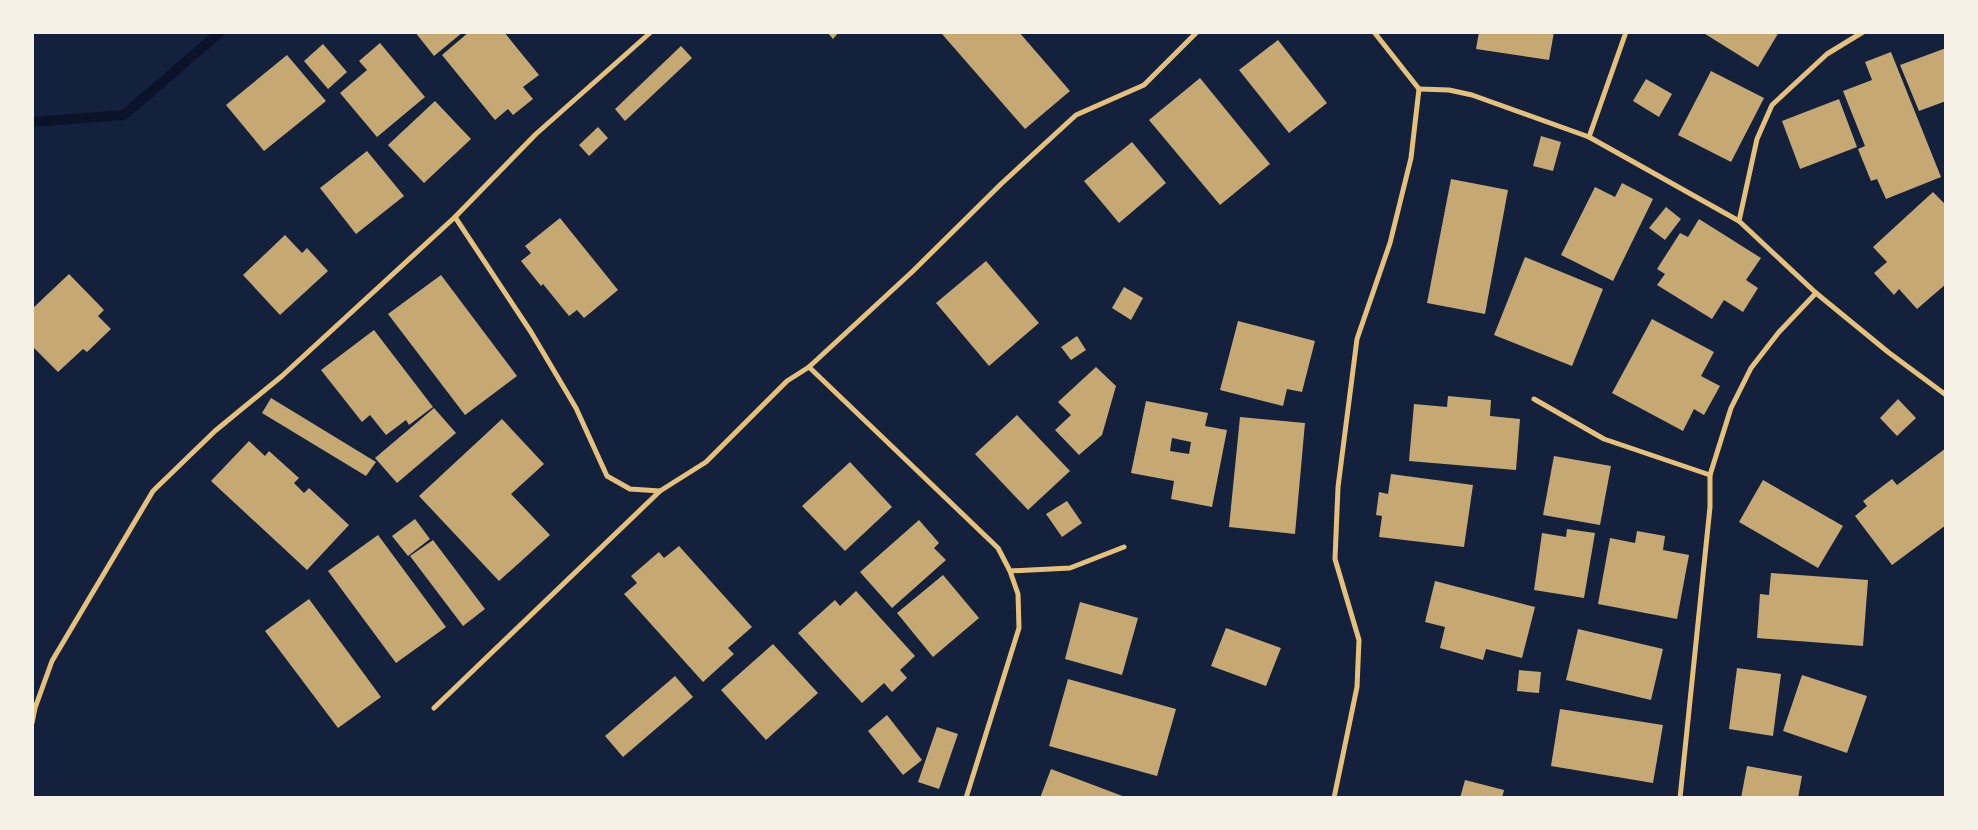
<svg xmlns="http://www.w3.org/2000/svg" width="1978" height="830" font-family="Poppins,sans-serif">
	<rect width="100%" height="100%" fill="#14213d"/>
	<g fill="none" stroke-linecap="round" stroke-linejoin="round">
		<path stroke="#0b132b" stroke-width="10" d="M32,122L124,115L220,32"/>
	</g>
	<g fill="#c6a872" fill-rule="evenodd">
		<path d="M415,32H463L434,56Z"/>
		<path d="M469,32H504L539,75L523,87L533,99L513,115L508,109L495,120L442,55Z"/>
		<path d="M827,32H839L833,39Z"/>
		<path d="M944,32H1019L1070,91L1025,129L942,34Z"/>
		<path d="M1479,32H1554L1549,60L1476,49Z"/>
		<path d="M1702,32H1779L1758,67Z"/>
		<path d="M1278,40L1327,103L1289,133L1239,70Z"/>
		<path d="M380,43L425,97L377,137L340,93L367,70L359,61Z"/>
		<path d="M323,44L347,72L328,89L304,61Z"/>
		<path d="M681,46L692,58L625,121L615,109Z"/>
		<path d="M1946,48V101L1919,111L1900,65Z"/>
		<path d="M1891,52L1941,177L1886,199L1877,179L1871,181L1858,149L1865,146L1843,91L1872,80L1865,62Z"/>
		<path d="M287,55L326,101L264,151L226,105Z"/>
		<path d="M1711,71L1764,98L1731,162L1678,135Z"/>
		<path d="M1200,78L1270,164L1220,205L1149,120Z"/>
		<path d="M1646,79L1672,94L1659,117L1633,101Z"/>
		<path d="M1839,99L1857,147L1800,169L1782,121Z"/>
		<path d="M435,101L471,139L424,183L388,145Z"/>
		<path d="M598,127L608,138L589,156L579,145Z"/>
		<path d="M1541,136L1561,142L1553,171L1533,166Z"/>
		<path d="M1132,142L1166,183L1119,223L1084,181Z"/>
		<path d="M367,151L404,196L356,234L320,188Z"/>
		<path d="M1451,179L1508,190L1485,314L1427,303Z"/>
		<path d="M1622,183L1653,199L1613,281L1561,255L1595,187L1615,197Z"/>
		<path d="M1933,192L1946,205V284L1917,309L1899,289L1894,295L1874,273L1887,262L1873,247Z"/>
		<path d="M1666,207L1681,219L1665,240L1649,228Z"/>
		<path d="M560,218L618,290L584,318L577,310L569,316L543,284L541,286L521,261L531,253L525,246Z"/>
		<path d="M1699,219L1761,258L1746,280L1758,288L1743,312L1724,300L1712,319L1657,285L1665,274L1657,269L1680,233L1688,237Z"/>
		<path d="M285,235L302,253L307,248L328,271L280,315L243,275Z"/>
		<path d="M1525,257L1603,289L1572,366L1494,335Z"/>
		<path d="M986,261L1039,323L989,366L936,303Z"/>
		<path d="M69,274L104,310L98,316L111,329L87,352L83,349L58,372L32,346V309Z"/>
		<path d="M441,275L517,376L465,415L388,314Z"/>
		<path d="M1124,287L1143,298L1131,320L1112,308Z"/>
		<path d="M1652,319L1714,352L1701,376L1720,386L1704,415L1694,409L1683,431L1612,393Z"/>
		<path d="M1238,321L1315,341L1302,392L1287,389L1283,406L1220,390Z"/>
		<path d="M374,330L433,407L409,425L406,420L386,435L370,415L362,422L321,370Z"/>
		<path d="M1077,336L1086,350L1071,360L1061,347Z"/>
		<path d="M1096,367L1116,386L1102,435L1079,455L1055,430L1071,415L1058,402Z"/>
		<path d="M1448,396L1491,400L1490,416L1520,419L1516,470L1409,461L1414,404L1447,407Z"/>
		<path d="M271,398L376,462L366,476L262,413Z"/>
		<path d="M1898,399L1916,418L1897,436L1880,418Z"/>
		<path d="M1146,401L1208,413L1205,426L1227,430L1212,507L1171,499L1174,481L1131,473ZM1172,438L1191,442L1189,454L1170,451Z"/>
		<path d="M434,408L456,433L397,483L375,458Z"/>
		<path d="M1017,415L1070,471L1028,510L975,454Z"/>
		<path d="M1240,417L1305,423L1295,534L1229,527Z"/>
		<path d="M502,419L544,464L511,494L550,535L499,581L419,496Z"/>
		<path d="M249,441L265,456L269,451L299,478L294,483L304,493L309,488L349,525L307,570L211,481Z"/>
		<path d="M1946,448V525L1892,565L1855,516L1867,506L1863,501L1892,479L1897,485Z"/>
		<path d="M1554,456L1611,466L1600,525L1543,515Z"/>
		<path d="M850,462L892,507L845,551L802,506Z"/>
		<path d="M1391,474L1473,485L1464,547L1379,537L1382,516L1376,515L1379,492L1388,494Z"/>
		<path d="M1763,480L1843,526L1818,568L1739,522Z"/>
		<path d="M1067,501L1082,523L1062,537L1046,514Z"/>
		<path d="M415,519L430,539L408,556L392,536Z"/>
		<path d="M919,520L939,543L934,548L946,560L892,608L860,572Z"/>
		<path d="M1567,529L1595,533L1584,598L1534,590L1542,533L1566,537Z"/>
		<path d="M1637,531L1665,536L1663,550L1689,555L1677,619L1598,604L1610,538L1635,543Z"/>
		<path d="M378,535L446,627L396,663L328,571Z"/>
		<path d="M433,540L485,609L463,626L410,556Z"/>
		<path d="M679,546L752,627L728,648L734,654L703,682L624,594L637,583L631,576L659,552L664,558Z"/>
		<path d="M1771,573L1868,580L1863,646L1757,638L1760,594L1769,595Z"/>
		<path d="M943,575L979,618L933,657L897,613Z"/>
		<path d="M1435,581L1535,607L1522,658L1486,649L1483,660L1440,648L1445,627L1425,622Z"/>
		<path d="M856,591L915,656L900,670L907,678L892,692L884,683L862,703L798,633L835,600L840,606Z"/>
		<path d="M309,599L381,697L338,728L265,631Z"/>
		<path d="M1080,602L1138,618L1122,675L1065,659Z"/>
		<path d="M1226,628L1281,648L1266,686L1211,666Z"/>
		<path d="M1578,629L1663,649L1651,700L1566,680Z"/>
		<path d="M773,644L818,693L766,740L721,690Z"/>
		<path d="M1737,668L1781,674L1773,736L1729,729Z"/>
		<path d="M1519,670L1541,672L1539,693L1517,691Z"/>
		<path d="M1802,675L1867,696L1847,753L1783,731Z"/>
		<path d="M675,676L693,697L623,757L605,736Z"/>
		<path d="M1068,679L1176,709L1157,776L1049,746Z"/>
		<path d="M1560,709L1663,725L1653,783L1551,766Z"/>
		<path d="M887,715L922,760L903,775L868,731Z"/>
		<path d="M937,727L958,734L939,789L918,782Z"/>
		<path d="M1747,766L1802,776L1798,798H1741Z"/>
		<path d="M1051,769L1125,797V798H1040Z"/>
		<path d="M1465,780L1504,790L1502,798H1460Z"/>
	</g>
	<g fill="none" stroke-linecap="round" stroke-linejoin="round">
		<g stroke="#e5c07b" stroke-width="5">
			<path d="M1419,89L1449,90L1472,95L1589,137L1739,221L1816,293L1888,352L1946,395"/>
			<path d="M1589,137L1626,32"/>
			<path d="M455,217L531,332L576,408L607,476L630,489L660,491"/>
			<path d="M1739,221L1757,139L1772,105L1827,54L1863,32"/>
			<path d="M809,367L998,548L1010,571L1018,594L1019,628L966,798"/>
			<path d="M1534,399L1604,439L1710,475"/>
			<path d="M1010,571L1070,568L1124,547"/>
			<path d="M434,708L660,491L706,462L787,381L809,367L913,271L1001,184L1076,115L1144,85L1197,32"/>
			<path d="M32,723L35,708L52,661L153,491L215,431L282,376L455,217L536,134L651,32"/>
			<path d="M1334,798L1357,687L1359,640L1335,559L1338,487L1357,339L1390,243L1411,158L1419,89L1374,32"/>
			<path d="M1680,798L1710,507V475L1731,408L1751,368L1779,332L1816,293"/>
		</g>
	</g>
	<rect width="1978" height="830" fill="none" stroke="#f6f1e7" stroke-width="68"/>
</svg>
